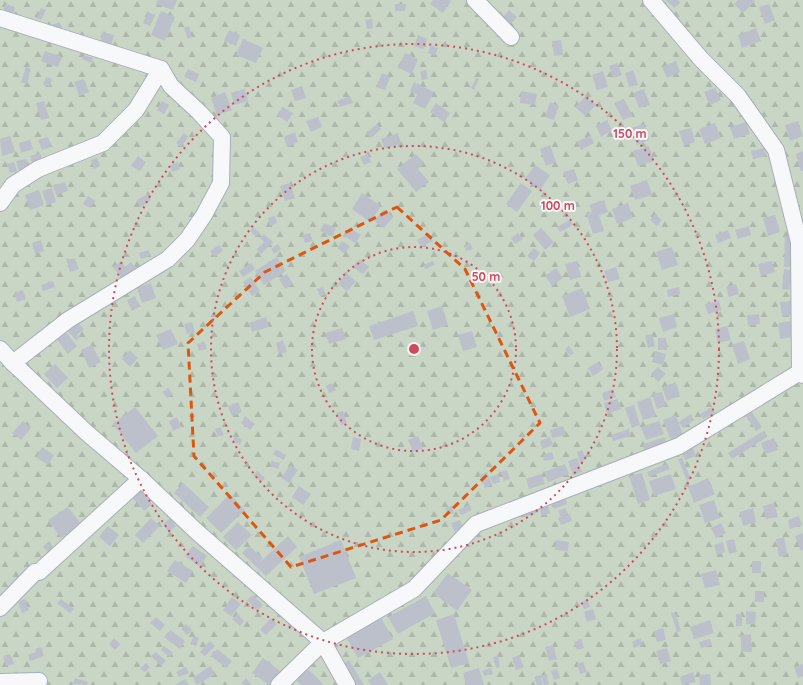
<svg xmlns="http://www.w3.org/2000/svg" width="803" height="685" font-family="Quicksand,sans-serif">
	<defs>
		<pattern id="forest-firs" width="22" height="20" patternUnits="userSpaceOnUse"><rect width="22" height="20" fill="#c9d6c5"/><path d="M5 1l3.5 6h-7zM16 11l3.5 6h-7z" fill="#adb8ab"/></pattern>
	</defs>
	<rect width="100%" height="100%" fill="#e4e7ec"/>
	<rect fill="url(#forest-firs)" x="0" y="0" width="803" height="685"/>
	<g fill="#bbc0ca">
		<path d="M158,0H177L173,10L156,4Z"/>
		<path d="M433,0H449L451,1L443,13L430,4Z"/>
		<path d="M666,0H678L680,3L674,8Z"/>
		<path d="M738,0H753L755,1L743,13L734,4Z"/>
		<path d="M5,4L15,7L13,15L3,13Z"/>
		<path d="M395,4H406L405,11H395Z"/>
		<path d="M769,4L775,20L765,24L759,7Z"/>
		<path d="M41,8L46,10L41,20L36,18Z"/>
		<path d="M509,10L517,17L506,29L498,22Z"/>
		<path d="M161,11L175,17L165,41L151,35Z"/>
		<path d="M148,12L155,15L150,26L143,23Z"/>
		<path d="M372,19L373,28L367,29L365,20Z"/>
		<path d="M60,22L63,31L54,34L51,25Z"/>
		<path d="M189,26L192,37L188,39L184,28Z"/>
		<path d="M756,28L761,41L742,48L738,35Z"/>
		<path d="M229,30L240,35L236,46L224,41Z"/>
		<path d="M103,32L114,35L111,45L100,42Z"/>
		<path d="M418,35L427,39L423,49L414,46Z"/>
		<path d="M243,39L263,48L256,63L236,55Z"/>
		<path d="M561,40L563,55L554,56L552,41Z"/>
		<path d="M431,45L438,48L435,56L428,53Z"/>
		<path d="M45,51L62,57L58,67L41,61Z"/>
		<path d="M405,53L418,59L412,74L398,68Z"/>
		<path d="M83,55L93,58L91,63L82,59Z"/>
		<path d="M676,61L680,72L667,78L662,67Z"/>
		<path d="M617,63L622,75L613,78L609,66Z"/>
		<path d="M26,67L31,69L27,84L21,82Z"/>
		<path d="M188,69L199,74L196,82L184,77Z"/>
		<path d="M426,70L428,79L422,80L420,72Z"/>
		<path d="M633,70L638,85L629,87L625,73Z"/>
		<path d="M603,71L608,87L597,90L592,75Z"/>
		<path d="M382,73L390,77L385,90L376,87Z"/>
		<path d="M46,77L52,79L50,87L43,85Z"/>
		<path d="M476,78L479,79L474,90L471,88Z"/>
		<path d="M84,79L89,92L79,96L74,82Z"/>
		<path d="M414,82L434,92L425,109L413,103L417,95L410,91Z"/>
		<path d="M302,86L306,98L295,101L291,90Z"/>
		<path d="M715,88L721,100L710,105L704,92Z"/>
		<path d="M245,89L248,101L234,105L231,93Z"/>
		<path d="M644,89L650,105L639,108L633,93Z"/>
		<path d="M521,91L537,94L535,105L520,103Z"/>
		<path d="M225,92L232,110L217,115L211,98Z"/>
		<path d="M350,96L353,103L340,107L337,101Z"/>
		<path d="M586,96L596,105L585,116L575,107Z"/>
		<path d="M624,99L633,116L623,120L614,103Z"/>
		<path d="M44,101L49,118L41,120L36,103Z"/>
		<path d="M162,101L169,105L164,114L157,110Z"/>
		<path d="M550,102L559,106L554,120L545,117Z"/>
		<path d="M436,103L450,113L444,122L430,112Z"/>
		<path d="M283,107L293,113L287,122L277,115Z"/>
		<path d="M318,117L322,127L311,132L306,121Z"/>
		<path d="M607,120L612,131L601,137L596,126Z"/>
		<path d="M798,121L803,136L790,141L785,125Z"/>
		<path d="M746,122L750,134L734,139L730,127Z"/>
		<path d="M715,123L721,138L705,144L699,129Z"/>
		<path d="M377,124L381,129L371,138L366,133Z"/>
		<path d="M644,124L649,140L637,145L631,128Z"/>
		<path d="M691,128L695,142L684,146L679,131Z"/>
		<path d="M295,132L298,142L287,147L284,137Z"/>
		<path d="M184,133L188,137L181,147L176,143Z"/>
		<path d="M398,133L401,144L385,149L381,139Z"/>
		<path d="M590,135L594,143L581,150L577,142Z"/>
		<path d="M10,136L15,152L2,156L0,139Z"/>
		<path d="M48,137L51,147L42,150L38,140Z"/>
		<path d="M30,140L33,149L21,153L19,143Z"/>
		<path d="M550,145L556,162L546,166L540,149Z"/>
		<path d="M649,146L654,161L638,166L633,151Z"/>
		<path d="M764,148L766,156L753,159L751,151Z"/>
		<path d="M803,151V171H801L796,154Z"/>
		<path d="M40,153L42,161L33,165L30,156Z"/>
		<path d="M368,154L371,162L364,165L360,157Z"/>
		<path d="M416,154L424,163L418,169L429,182L416,192L397,169Z"/>
		<path d="M138,156L146,162L140,171L131,166Z"/>
		<path d="M97,158L100,166L94,169L91,160Z"/>
		<path d="M26,159L29,168L19,171L16,161Z"/>
		<path d="M14,162L17,171L10,173L7,164Z"/>
		<path d="M178,162L180,169L172,172L170,165Z"/>
		<path d="M535,165L550,175L540,190L525,179Z"/>
		<path d="M574,169L578,180L568,184L563,172Z"/>
		<path d="M647,180L652,195L635,200L630,186Z"/>
		<path d="M65,182L68,191L56,195L53,185Z"/>
		<path d="M290,183L295,198L285,201L280,186Z"/>
		<path d="M521,183L532,191L517,212L506,204Z"/>
		<path d="M52,188L56,202L47,205L42,191Z"/>
		<path d="M39,190L44,205L30,210L25,195Z"/>
		<path d="M362,193L381,206L370,222L352,209Z"/>
		<path d="M147,194L151,200L141,207L137,200Z"/>
		<path d="M88,196L95,201L90,208L83,204Z"/>
		<path d="M604,200L608,212L599,215L604,231L593,234L586,213L592,212L589,205Z"/>
		<path d="M628,203L633,218L617,224L612,209Z"/>
		<path d="M384,209L393,217L384,228L374,221Z"/>
		<path d="M655,214L662,220L657,226L650,220Z"/>
		<path d="M775,215L780,232L768,236L763,218Z"/>
		<path d="M275,216L277,223L270,226L268,218Z"/>
		<path d="M570,220L573,225L560,232L557,227Z"/>
		<path d="M324,223L336,228L332,237L320,231Z"/>
		<path d="M749,226L751,235L738,239L735,230Z"/>
		<path d="M253,227L260,233L256,237L250,231Z"/>
		<path d="M349,228L361,235L355,243L344,236Z"/>
		<path d="M541,228L554,242L545,250L533,235Z"/>
		<path d="M728,230L731,238L718,243L715,235Z"/>
		<path d="M310,233L313,241L305,243L302,235Z"/>
		<path d="M429,233L433,241L421,247L417,240Z"/>
		<path d="M518,233L523,239L515,244L511,238Z"/>
		<path d="M264,234L273,242L261,254L257,249L264,242L260,238Z"/>
		<path d="M785,236H794L792,267H784Z"/>
		<path d="M41,240L44,251L35,254L32,243Z"/>
		<path d="M342,241L350,246L345,254L337,248Z"/>
		<path d="M470,243L473,249L466,251L464,245Z"/>
		<path d="M278,244L281,249L274,254L271,249Z"/>
		<path d="M219,245L223,251L214,257L210,251Z"/>
		<path d="M672,247L678,265L662,270L656,252Z"/>
		<path d="M534,248L540,253L534,261L527,256Z"/>
		<path d="M148,250L150,256L141,259L139,253Z"/>
		<path d="M277,257L286,271L264,285L255,271Z"/>
		<path d="M66,259H75L79,269L70,272Z"/>
		<path d="M360,259L369,267L363,274L353,267Z"/>
		<path d="M121,261L125,267L131,262L139,272L125,283L113,267Z"/>
		<path d="M433,261L435,265L425,269L423,265Z"/>
		<path d="M577,261L581,277L570,280L565,264Z"/>
		<path d="M772,261L775,272L761,276L758,264Z"/>
		<path d="M251,263L255,269L243,277L239,271Z"/>
		<path d="M616,267L620,279L608,282L604,271Z"/>
		<path d="M556,268L563,278L552,286L545,276Z"/>
		<path d="M784,269L792,270L789,290L782,289Z"/>
		<path d="M346,273L356,281L347,291L338,284Z"/>
		<path d="M287,274L293,284L285,289L279,279Z"/>
		<path d="M251,277L260,291L252,296L243,282Z"/>
		<path d="M53,281L55,287L43,291L41,285Z"/>
		<path d="M151,283L156,298L142,303L137,288Z"/>
		<path d="M736,284L739,294L729,297L726,287Z"/>
		<path d="M323,287L325,294L320,296L317,289Z"/>
		<path d="M679,287L680,294L668,297L667,290Z"/>
		<path d="M582,288L590,309L570,317L562,296Z"/>
		<path d="M23,290L26,299L17,302L14,293Z"/>
		<path d="M135,296L139,307L132,311L127,300Z"/>
		<path d="M719,301L721,310L708,314L705,304Z"/>
		<path d="M791,301L793,315L782,316L780,302Z"/>
		<path d="M442,306L448,325L433,330L427,311Z"/>
		<path d="M413,311L418,326L374,340L369,326Z"/>
		<path d="M674,314L677,327L663,332L659,318Z"/>
		<path d="M759,314L760,324L748,326L747,315Z"/>
		<path d="M266,317L269,327L252,332L249,323Z"/>
		<path d="M76,320L84,329L77,335L79,338L76,340L66,329Z"/>
		<path d="M791,321L793,337L780,339L778,323Z"/>
		<path d="M192,322L195,332L187,334L184,324Z"/>
		<path d="M727,326L731,340L718,343L715,329Z"/>
		<path d="M342,328L346,339L329,344L325,333Z"/>
		<path d="M171,329L178,344L163,350L156,335Z"/>
		<path d="M65,331L77,346L68,354L56,338Z"/>
		<path d="M472,331L477,347L463,351L458,335Z"/>
		<path d="M652,334L655,346L648,348L645,335Z"/>
		<path d="M658,338H666L667,350H658Z"/>
		<path d="M283,340L287,352L279,354L276,343Z"/>
		<path d="M744,341L750,359L738,364L732,345Z"/>
		<path d="M204,342L207,349L199,351L197,344Z"/>
		<path d="M92,345L101,362L89,368L81,350Z"/>
		<path d="M569,346L574,353L570,356L565,349Z"/>
		<path d="M130,350L138,358L130,367L122,359Z"/>
		<path d="M655,351L666,354L663,365L652,362Z"/>
		<path d="M598,362L603,369L593,376L588,368Z"/>
		<path d="M55,364L68,378L57,388L44,374Z"/>
		<path d="M658,367L666,374L658,382L651,374Z"/>
		<path d="M676,382L680,396L667,401L662,387Z"/>
		<path d="M332,383L336,390L329,393L326,386Z"/>
		<path d="M168,388L173,394L167,398L162,392Z"/>
		<path d="M613,389L616,397L604,401L602,393Z"/>
		<path d="M662,392L666,406L657,409L652,394Z"/>
		<path d="M650,397L656,416L643,420L637,402Z"/>
		<path d="M617,399L621,409L607,414L604,403Z"/>
		<path d="M238,402L242,412L232,416L228,406Z"/>
		<path d="M634,405L640,425L632,428L625,408Z"/>
		<path d="M135,407L158,436L136,453L113,424Z"/>
		<path d="M712,407L715,413L703,419L700,414Z"/>
		<path d="M343,411L347,423L341,425L336,413Z"/>
		<path d="M751,411L762,427L756,431L745,415Z"/>
		<path d="M691,414L694,420L683,428L679,422Z"/>
		<path d="M676,415L683,435L670,439L663,420Z"/>
		<path d="M245,416L255,424L250,430L241,423Z"/>
		<path d="M177,417L181,427L173,431L169,421Z"/>
		<path d="M23,421L31,428L21,440L12,433Z"/>
		<path d="M659,421L664,434L646,440L641,427Z"/>
		<path d="M563,426L566,435L552,438L550,430Z"/>
		<path d="M220,427L224,435L218,437L215,429Z"/>
		<path d="M629,429L631,436L613,441L611,435Z"/>
		<path d="M763,431L767,437L732,459L728,453Z"/>
		<path d="M235,436L242,440L240,445L233,441Z"/>
		<path d="M418,436L423,448L413,452L408,440Z"/>
		<path d="M353,437L361,439L359,451L351,449Z"/>
		<path d="M550,437L553,445L542,449L540,441Z"/>
		<path d="M665,437L667,444L645,451L643,444Z"/>
		<path d="M774,438L778,450L765,454L761,443Z"/>
		<path d="M692,446L696,456L685,460L681,450Z"/>
		<path d="M42,447L54,455L48,465L36,457Z"/>
		<path d="M276,450L286,455L284,460L273,454Z"/>
		<path d="M582,450L586,460L580,463L577,452Z"/>
		<path d="M552,452L554,459L544,461L543,455Z"/>
		<path d="M577,458L582,472L573,475L568,461Z"/>
		<path d="M682,458L691,479L687,481L678,459Z"/>
		<path d="M272,461L280,463L278,469L270,466Z"/>
		<path d="M565,464L569,474L548,482L544,472Z"/>
		<path d="M667,464L670,469L649,477L647,472Z"/>
		<path d="M290,465L298,470L289,483L281,478Z"/>
		<path d="M507,470L510,479L504,481L501,472Z"/>
		<path d="M257,471L265,478L261,482L253,475Z"/>
		<path d="M487,472L492,485L485,488L479,475Z"/>
		<path d="M642,473L650,500L638,504L629,476Z"/>
		<path d="M498,474L500,482L493,484L490,477Z"/>
		<path d="M541,474L545,484L529,489L526,479Z"/>
		<path d="M671,474L676,489L654,496L649,481Z"/>
		<path d="M708,478L715,494L694,503L688,487Z"/>
		<path d="M183,483L209,507L200,517L174,493Z"/>
		<path d="M299,486L311,494L303,505L292,497Z"/>
		<path d="M138,488L152,504L144,511L130,495Z"/>
		<path d="M230,494L245,510L221,533L206,518Z"/>
		<path d="M565,497L567,504L554,509L551,501Z"/>
		<path d="M714,500L720,518L705,523L699,505Z"/>
		<path d="M547,502L550,513L542,516L538,504Z"/>
		<path d="M774,503L778,517L766,519L763,506Z"/>
		<path d="M469,505L472,510L461,515L458,510Z"/>
		<path d="M536,505L539,512L525,517L522,510Z"/>
		<path d="M452,506L454,513L448,515L445,508Z"/>
		<path d="M68,507L81,524L61,538L48,520Z"/>
		<path d="M565,508L568,514L561,517L558,511Z"/>
		<path d="M753,508L756,522L743,526L740,512Z"/>
		<path d="M570,514L572,521L561,525L558,518Z"/>
		<path d="M799,516L802,525L790,529L788,520Z"/>
		<path d="M151,518L160,526L143,543L135,535Z"/>
		<path d="M170,518L176,526L169,532L163,524Z"/>
		<path d="M460,520L463,528L454,531L451,523Z"/>
		<path d="M238,522L252,535L236,550L223,537Z"/>
		<path d="M721,523L726,533L716,538L711,528Z"/>
		<path d="M108,526L119,535L110,546L99,537Z"/>
		<path d="M803,533V550L801,551L795,536Z"/>
		<path d="M288,536L297,547L266,576L242,553L249,546L263,558L258,564Z"/>
		<path d="M784,537L787,555L779,557L776,539Z"/>
		<path d="M734,539L737,552L729,554L726,541Z"/>
		<path d="M341,540L356,578L314,594L299,557Z"/>
		<path d="M556,540L569,542L568,551L555,550Z"/>
		<path d="M48,542L55,549L50,554L43,547Z"/>
		<path d="M723,542L725,552L717,555L714,545Z"/>
		<path d="M193,546L207,556L199,566L185,556Z"/>
		<path d="M175,560L193,571L186,583L167,571Z"/>
		<rect x="752" y="561" width="9" height="12"/>
		<path d="M716,570L720,585L705,588L701,574Z"/>
		<path d="M448,573L472,590L457,611L433,593Z"/>
		<rect x="755" y="591" width="9" height="11"/>
		<path d="M253,595L263,605L257,611L247,600Z"/>
		<path d="M426,596L435,613L398,634L388,617Z"/>
		<path d="M232,597L241,604L231,616L223,610Z"/>
		<path d="M25,599L29,610L22,613L18,602Z"/>
		<path d="M61,599L74,609L70,613L57,603Z"/>
		<path d="M588,600L590,607L584,609L581,602Z"/>
		<path d="M593,609L596,619L587,622L584,612Z"/>
		<path d="M746,611L756,612L755,624H746Z"/>
		<path d="M675,612L681,631L677,632L671,613Z"/>
		<path d="M237,614L244,621L240,626L232,619Z"/>
		<path d="M454,614L469,663L451,668L436,620Z"/>
		<rect x="736" y="614" width="6" height="12"/>
		<path d="M156,617L165,625L160,631L150,623Z"/>
		<path d="M271,618L277,624L266,635L260,630Z"/>
		<path d="M381,618L393,639L358,658L346,637Z"/>
		<path d="M710,620L714,633L694,639L690,627Z"/>
		<path d="M186,624L192,630L187,635L181,629Z"/>
		<path d="M663,628L666,640L657,642L654,631Z"/>
		<path d="M170,630L185,641L180,649L164,637Z"/>
		<path d="M751,634L752,652H741V635Z"/>
		<path d="M194,636L199,638L196,646L190,644Z"/>
		<path d="M114,638L120,644L115,650L109,644Z"/>
		<path d="M640,638L643,644L634,648L632,642Z"/>
		<path d="M581,639L584,648L577,650L574,642Z"/>
		<path d="M710,639L712,645L701,648L699,642Z"/>
		<path d="M210,641L215,646L205,656L200,652Z"/>
		<path d="M553,645L557,659L549,661L545,647Z"/>
		<path d="M164,646L173,653L170,657L161,650Z"/>
		<path d="M41,647L44,656L30,661L28,655L36,652L35,649Z"/>
		<path d="M667,648L671,661L660,664L656,651Z"/>
		<path d="M217,649L232,661L226,668L211,656Z"/>
		<path d="M156,652L166,661L161,666L151,656Z"/>
		<path d="M10,654L14,664L6,666L3,656Z"/>
		<path d="M519,655L524,667L516,670L512,658Z"/>
		<path d="M498,656L500,667L496,668L493,657Z"/>
		<path d="M263,658L280,671L269,685L252,673Z"/>
		<path d="M349,660L364,685H352L340,666Z"/>
		<path d="M583,662L587,672L580,674L577,664Z"/>
		<path d="M146,663L150,667L145,672L140,669Z"/>
		<path d="M803,664V676L798,678L794,667Z"/>
		<path d="M210,666L215,674L197,685L193,678Z"/>
		<path d="M186,667L189,673L179,677L176,672Z"/>
		<path d="M479,668L484,685H466L463,673Z"/>
		<path d="M491,668L493,674L484,676L482,671Z"/>
		<path d="M308,669L324,685H301L296,680Z"/>
		<path d="M557,669L560,678L554,680L551,671Z"/>
		<path d="M380,672L388,685H371L368,680Z"/>
		<path d="M693,672L696,682L682,685L680,677Z"/>
		<path d="M546,674L549,684L544,685L541,676Z"/>
		<path d="M710,674L711,685H700L699,675Z"/>
		<path d="M540,675L543,685H537L534,677Z"/>
		<path d="M75,678L88,682L87,685L73,684Z"/>
		<path d="M246,678L252,685L241,684Z"/>
		<path d="M185,679L189,685H175Z"/>
	</g>
	<g fill="none" stroke-linecap="round" stroke-linejoin="round">
		<g stroke="#a9aeb7" stroke-width="18">
			<g id="minor">
				<path d="M475,0L511,37"/>
				<path d="M651,0L701,59L738,96L776,150L799,242L800,372L803,375"/>
				<path d="M0,18L161,69L136,110L103,143L38,169L13,185L0,203"/>
				<path d="M0,349L13,363L87,433L141,479L196,531L323,642L347,685"/>
				<path d="M13,363L68,320L168,259L187,240L204,215L221,183L222,137L199,112L171,86L161,69"/>
				<path d="M0,608L35,572H39L141,479"/>
				<path d="M0,682L39,681"/>
				<path d="M279,685L323,642L414,589L476,524L679,446L800,372"/>
			</g>
		</g>
		<use href="#minor" stroke="#f7f8fa" stroke-width="16"/>
	</g>
	<path fill="none" stroke="#df570f" stroke-width="3" stroke-dasharray="8 5" stroke-linejoin="round" d="M397,207L465,269L540,423L441,520L291,567L194,456L188,343L265,272Z"/>
	<g fill="none" stroke="#d1495b" stroke-width="2" stroke-dasharray="2 4">
		<circle cx="414" cy="349" r="102"/>
		<circle cx="414" cy="349" r="203"/>
		<circle cx="414" cy="349" r="305"/>
	</g>
	<circle cx="414" cy="349" r="6" fill="#d1495b" stroke="#f4f6f9" stroke-width="2"/>
	<g font-size="12" text-anchor="middle" font-weight="bold" fill="#d1495b" stroke="#f4f6f9" stroke-width="4" stroke-linejoin="round" paint-order="stroke">
		<text x="630" y="138">150 m</text>
		<text x="558" y="210">100 m</text>
		<text x="486" y="281">50 m</text>
	</g>
</svg>
